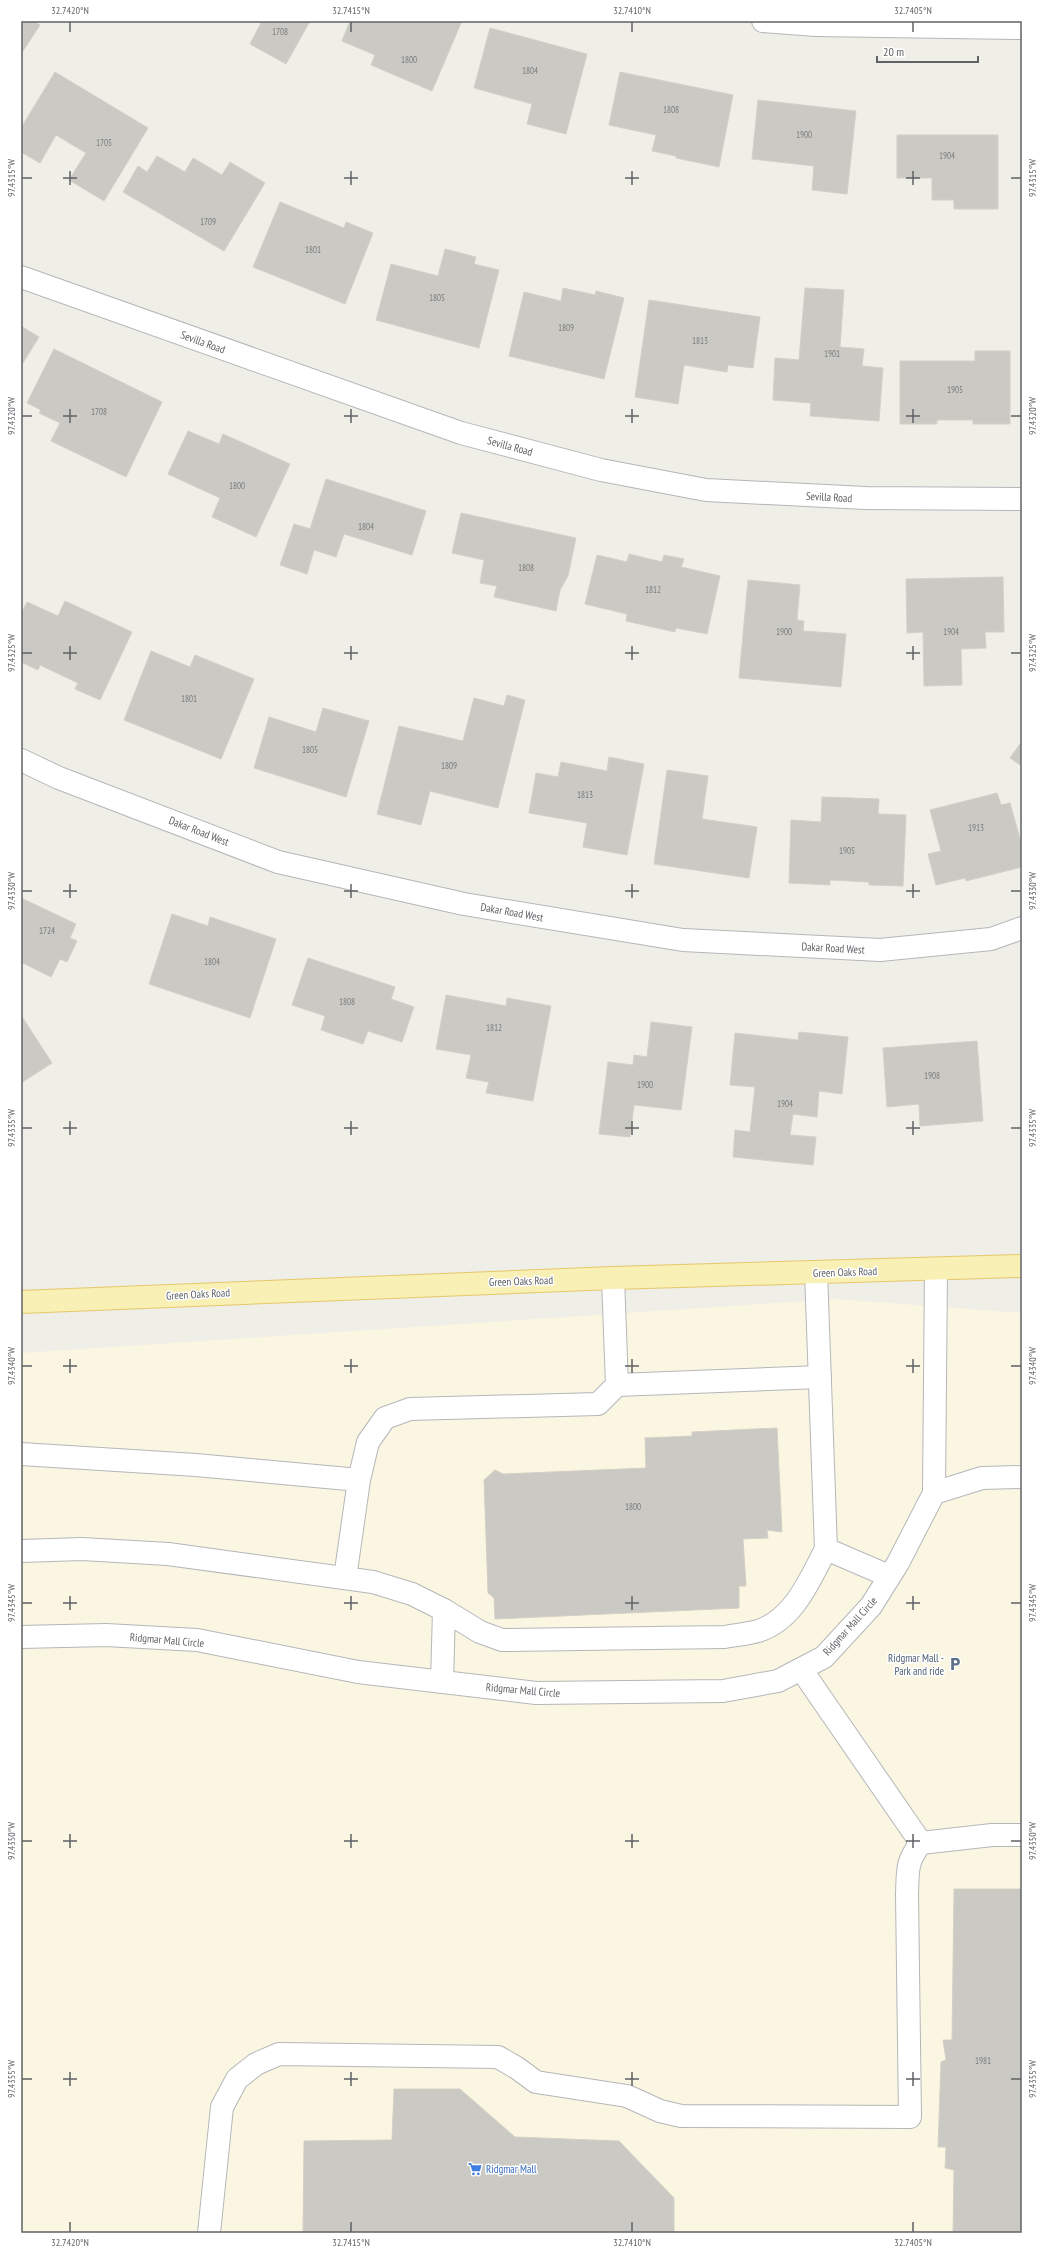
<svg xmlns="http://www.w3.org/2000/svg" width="1043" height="2254" font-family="'PT Sans Narrow',sans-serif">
	<rect width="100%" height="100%" fill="#efeee7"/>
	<path fill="#fbf6e1" d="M837,1299L1022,1313V2233H21V1353Z"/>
	<g fill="#cbc9c4" stroke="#d4d0c6">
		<path d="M21,21H33L40,25L21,54Z"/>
		<path d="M262,21H310L286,64L250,44Z"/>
		<path d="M350,21H455L461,23L432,91L371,65L375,55L342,41Z"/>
		<path d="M490,28L587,54L566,134L527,124L532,104L474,88Z"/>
		<path d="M55,72L148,128L104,201L69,180L86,153L56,135L40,163L21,152V128Z"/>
		<path d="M620,72L733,95L719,167L676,158V156L652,151L656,135L609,125Z"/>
		<path d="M758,100L856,111L847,194L812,190L814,166L752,159Z"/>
		<path d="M897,135H998V209H954V200H932V178H897Z"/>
		<path d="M157,156L185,172L193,158L222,175L230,162L265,183L224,251L123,192L138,166L147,172Z"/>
		<path d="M280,202L344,228L346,222L373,233L345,304L253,267Z"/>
		<path d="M445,249L476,257L474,264L499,270L479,348L376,320L391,264L438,276Z"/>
		<path d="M563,288L595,295L596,291L624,298L604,379L509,356L524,292L561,301Z"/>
		<path d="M805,288L844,290L840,347L864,349L862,366L883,368L879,421L810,416L811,403L773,400L775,358L799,360Z"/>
		<path d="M649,300L760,317L753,368L728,365L727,372L684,365L678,404L635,397Z"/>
		<path d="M21,326L39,337L21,366Z"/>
		<path d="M54,349L162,402L126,477L51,441L60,423L39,413L41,410L27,403Z"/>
		<path d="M975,351H1010V424H973V420H937V424H900V361H975Z"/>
		<path d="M188,431L219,444L223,434L290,464L256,537L212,517L220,498L168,474Z"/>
		<path d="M326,479L426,511L412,555L344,534L336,557L314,550L307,574L280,565L294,524L310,529Z"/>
		<path d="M461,513L576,538L568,576L560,590L556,611L494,597L497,586L480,583L484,560L452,553Z"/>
		<path d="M629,554L662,562L664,555L684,559L681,567L720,576L707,634L676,628L675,632L626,621L627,614L585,604L597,555L627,562Z"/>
		<path d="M1003,577L1004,632H985L986,648L961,649L962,685L924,686L923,632L907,633L906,579Z"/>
		<path d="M748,580L800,585L797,620L804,621L803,631L846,634L841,687L739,678Z"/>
		<path d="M65,601L132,632L100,700L75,689L78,683L40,665L38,670L21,662V614L27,602L58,616Z"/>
		<path d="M151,651L190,667L195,655L254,679L221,759L124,720Z"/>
		<path d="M507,695L525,700L498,808L430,791L421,825L377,814L399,726L463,741L474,698L504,706Z"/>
		<path d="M323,708L369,721L346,797L254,768L269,717L316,732Z"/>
		<path d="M1022,741V766L1010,758Z"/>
		<path d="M609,757L644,764L627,855L583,847L587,823L529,813L536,773L558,777L561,762L607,771Z"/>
		<path d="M667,770L708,776L702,819L757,827L749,878L654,864Z"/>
		<path d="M997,793L1001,805L1010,803L1022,846V867L966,881L965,878L936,885L928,854L941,851L930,810Z"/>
		<path d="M822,797L879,799L878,814L906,815L903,886L869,885V882L830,880V885L789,883L791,820L821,822Z"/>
		<path d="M21,898L76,924L70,938L77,941L67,962L60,959L51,977L21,962Z"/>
		<path d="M172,914L208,926L210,917L276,939L250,1018L149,984Z"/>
		<path d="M308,958L395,987L391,999L414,1007L402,1042L368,1031L363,1044L321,1030L325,1016L292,1005Z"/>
		<path d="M446,995L506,1006L507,998L551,1006L533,1101L486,1093L489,1082L466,1078L471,1055L436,1049Z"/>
		<path d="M21,1015L52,1063L21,1083Z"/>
		<path d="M651,1022L692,1027L681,1110L634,1105L630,1137L599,1134L608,1062L633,1065L634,1055L647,1057Z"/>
		<path d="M799,1032L848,1037L842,1094L819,1091L817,1117L793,1114L790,1135L816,1137L813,1165L733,1157L735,1130L750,1132L755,1087L730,1085L735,1033L798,1040Z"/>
		<path d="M977,1041L983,1121L920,1126L919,1104L887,1107L883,1048Z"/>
		<path d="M777,1428L782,1532L767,1530L768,1538L743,1539L746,1586H739V1608L495,1619L494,1598L488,1593L484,1480L495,1470L503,1474L646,1468L645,1438L692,1436V1432Z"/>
		<path d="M954,1889H1022V2233H953L954,2170L945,2168L946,2147H938L941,2062L946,2060L943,2040H952Z"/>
		<path d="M394,2089H460L515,2137L619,2141L674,2198V2233H303L304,2141L392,2140Z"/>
	</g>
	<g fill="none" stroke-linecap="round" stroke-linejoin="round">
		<g stroke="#b4b7ba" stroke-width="24">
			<g id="minor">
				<path d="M763,21L816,25L1022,28"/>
				<path d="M21,277L461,433L601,470L706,490L865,498L1022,499"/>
				<path d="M21,760L59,778L278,862L464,904L683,940L880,950L991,939L1022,928"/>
				<path d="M816,1272L826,1549L889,1576"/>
				<path d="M617,1385L820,1377"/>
				<path d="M21,1454L196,1465L359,1480L368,1442L385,1418L410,1409L598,1404L617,1385L613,1278"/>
				<path d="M934,1493L982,1478L1022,1477"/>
				<path d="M21,1551L82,1549L168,1554L373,1582L412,1594L444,1610"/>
				<path d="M345,1578L359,1480"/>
				<path d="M21,1637L106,1635L197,1640L358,1672L536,1693L723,1691L778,1681L824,1657L871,1606L898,1563L934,1493L936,1269"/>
				<path d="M801,1669L921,1843"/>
				<path d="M442,1682L444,1610L480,1632L502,1640L725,1637C736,1635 748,1634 758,1631C794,1620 810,1579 826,1549"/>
				<path d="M209,2233L222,2107L237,2079L256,2064L279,2054L498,2057L517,2068L536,2082L627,2096L660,2111L681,2116L910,2117L907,1894C908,1870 906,1862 921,1843L992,1835H1022"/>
			</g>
		</g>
		<g stroke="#e5c86b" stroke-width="24">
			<path id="major" d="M21,1302L613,1278L1022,1266"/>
		</g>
		<use href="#minor" stroke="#fff" stroke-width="22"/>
		<use href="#major" stroke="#f8f0b4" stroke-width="22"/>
	</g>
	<path fill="none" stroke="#5f6266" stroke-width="1.5" d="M70,22V32M351,22V32M632,22V32M913,22V32M70,171V185M351,171V185M632,171V185M913,171V185M22,178H32M63,178H77M344,178H358M625,178H639M906,178H920M1011,178H1021M70,409V423M351,409V423M632,409V423M913,409V423M22,416H32M63,416H77M344,416H358M625,416H639M906,416H920M1011,416H1021M70,646V660M351,646V660M632,646V660M913,646V660M22,653H32M63,653H77M344,653H358M625,653H639M906,653H920M1011,653H1021M70,884V898M351,884V898M632,884V898M913,884V898M22,891H32M63,891H77M344,891H358M625,891H639M906,891H920M1011,891H1021M70,1121V1135M351,1121V1135M632,1121V1135M913,1121V1135M22,1128H32M63,1128H77M344,1128H358M625,1128H639M906,1128H920M1011,1128H1021M70,1359V1373M351,1359V1373M632,1359V1373M913,1359V1373M22,1366H32M63,1366H77M344,1366H358M625,1366H639M906,1366H920M1011,1366H1021M70,1596V1610M351,1596V1610M632,1596V1610M913,1596V1610M22,1603H32M63,1603H77M344,1603H358M625,1603H639M906,1603H920M1011,1603H1021M70,1834V1848M351,1834V1848M632,1834V1848M913,1834V1848M22,1841H32M63,1841H77M344,1841H358M625,1841H639M906,1841H920M1011,1841H1021M70,2072V2086M351,2072V2086M632,2072V2086M913,2072V2086M22,2079H32M63,2079H77M344,2079H358M625,2079H639M906,2079H920M1011,2079H1021M70,2222V2232M351,2222V2232M632,2222V2232M913,2222V2232"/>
	<defs>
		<g id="parking-bare" transform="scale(1.08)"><path d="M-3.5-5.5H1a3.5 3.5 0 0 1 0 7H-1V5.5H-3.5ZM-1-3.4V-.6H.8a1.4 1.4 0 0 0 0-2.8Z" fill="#5c6f8a" stroke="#fff" stroke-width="2.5" paint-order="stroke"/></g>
		<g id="supermarket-bare" transform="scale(1.08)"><path d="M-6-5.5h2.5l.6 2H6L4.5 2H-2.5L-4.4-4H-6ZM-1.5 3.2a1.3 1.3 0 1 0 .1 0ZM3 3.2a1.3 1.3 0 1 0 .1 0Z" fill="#3f7fe0" stroke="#fff" stroke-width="2.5" paint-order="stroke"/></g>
	</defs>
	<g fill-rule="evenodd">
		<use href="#parking-bare" x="955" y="1664"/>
		<use href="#supermarket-bare" x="475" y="2169"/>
	</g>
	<g text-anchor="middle" stroke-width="3" stroke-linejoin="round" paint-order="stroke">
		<g font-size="9" fill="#7a7c7e">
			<text x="280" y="35">1708</text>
			<text x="409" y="63">1800</text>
			<text x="530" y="74">1804</text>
			<text x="671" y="113">1808</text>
			<text x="804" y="138">1900</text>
			<text x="104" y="146">1705</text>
			<text x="947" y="159">1904</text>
			<text x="208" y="225">1709</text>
			<text x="313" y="253">1801</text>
			<text x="437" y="301">1805</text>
			<text x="566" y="331">1809</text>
			<text x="700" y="344">1813</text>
			<text x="832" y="357">1901</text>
			<text x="955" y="393">1905</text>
			<text x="99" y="415">1708</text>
			<text x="237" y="489">1800</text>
			<text x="366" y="530">1804</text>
			<text x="526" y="571">1808</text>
			<text x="653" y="593">1812</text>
			<text x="784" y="635">1900</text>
			<text x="951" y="635">1904</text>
			<text x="189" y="702">1801</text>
			<text x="310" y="753">1805</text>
			<text x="449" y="769">1809</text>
			<text x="585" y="798">1813</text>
			<text x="976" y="831">1913</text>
			<text x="847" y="854">1905</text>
			<text x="47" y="934">1724</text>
			<text x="212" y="965">1804</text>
			<text x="347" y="1005">1808</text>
			<text x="494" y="1031">1812</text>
			<text x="932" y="1079">1908</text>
			<text x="645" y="1088">1900</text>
			<text x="785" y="1107">1904</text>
			<text x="633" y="1510">1800</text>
			<text x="983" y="2064">1981</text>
		</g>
		<g font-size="11" fill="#5f6266" stroke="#fff">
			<text transform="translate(203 342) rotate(20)" y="4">Sevilla Road</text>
			<text transform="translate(510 446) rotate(15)" y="4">Sevilla Road</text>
			<text transform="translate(829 497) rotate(3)" y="4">Sevilla Road</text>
			<text transform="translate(199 831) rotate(21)" y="4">Dakar Road West</text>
			<text transform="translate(512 912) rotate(10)" y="4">Dakar Road West</text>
			<text transform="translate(833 948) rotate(3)" y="4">Dakar Road West</text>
			<text transform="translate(845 1272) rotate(-2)" y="4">Green Oaks Road</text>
			<text transform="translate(521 1281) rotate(-2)" y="4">Green Oaks Road</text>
			<text transform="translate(198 1294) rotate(-3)" y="4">Green Oaks Road</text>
			<text transform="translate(850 1626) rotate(-48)" y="4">Ridgmar Mall Circle</text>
			<text transform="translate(167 1640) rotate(5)" y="4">Ridgmar Mall Circle</text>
			<text transform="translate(523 1690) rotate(5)" y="4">Ridgmar Mall Circle</text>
		</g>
		<g font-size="11" fill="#4e5e75" stroke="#fff" text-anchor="end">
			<text x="944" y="1662">Ridgmar Mall -<tspan x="944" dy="13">Park and ride</tspan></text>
		</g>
		<g font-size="11" fill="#366cbe" stroke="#fff" text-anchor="start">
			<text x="486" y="2173">Ridgmar Mall</text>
		</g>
	</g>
	<rect width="1043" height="2254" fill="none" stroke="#ffffff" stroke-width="44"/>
	<path d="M877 56v6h101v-6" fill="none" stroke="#5f6266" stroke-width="2"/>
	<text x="883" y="56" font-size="12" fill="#5f6266" stroke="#ffffff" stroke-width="3" paint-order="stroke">20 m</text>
	<rect x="22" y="22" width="999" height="2210" fill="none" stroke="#5f6266" stroke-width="1.5"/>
	<g font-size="10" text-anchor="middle" fill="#5f6266">
		<text x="70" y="14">32.7420°N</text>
		<text x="351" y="14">32.7415°N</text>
		<text x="632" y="14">32.7410°N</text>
		<text x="913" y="14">32.7405°N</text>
		<text transform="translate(1032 178) rotate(-90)" y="4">97.4315°W</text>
		<text transform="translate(11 178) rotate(-90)" y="4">97.4315°W</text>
		<text transform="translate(1032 416) rotate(-90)" y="4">97.4320°W</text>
		<text transform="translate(11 416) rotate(-90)" y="4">97.4320°W</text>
		<text transform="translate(1032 653) rotate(-90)" y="4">97.4325°W</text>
		<text transform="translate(11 653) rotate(-90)" y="4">97.4325°W</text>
		<text transform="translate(1032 891) rotate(-90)" y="4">97.4330°W</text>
		<text transform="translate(11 891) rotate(-90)" y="4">97.4330°W</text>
		<text transform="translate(11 1128) rotate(-90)" y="4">97.4335°W</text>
		<text transform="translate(1032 1128) rotate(-90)" y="4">97.4335°W</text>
		<text transform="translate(11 1366) rotate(-90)" y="4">97.4340°W</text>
		<text transform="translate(1032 1366) rotate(-90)" y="4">97.4340°W</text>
		<text transform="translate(11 1603) rotate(-90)" y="4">97.4345°W</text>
		<text transform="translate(1032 1603) rotate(-90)" y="4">97.4345°W</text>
		<text transform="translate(11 1841) rotate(-90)" y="4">97.4350°W</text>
		<text transform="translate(1032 1841) rotate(-90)" y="4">97.4350°W</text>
		<text transform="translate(11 2079) rotate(-90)" y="4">97.4355°W</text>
		<text transform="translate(1032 2079) rotate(-90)" y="4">97.4355°W</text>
		<text x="70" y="2246">32.7420°N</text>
		<text x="351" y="2246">32.7415°N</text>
		<text x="632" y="2246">32.7410°N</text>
		<text x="913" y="2246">32.7405°N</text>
	</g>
</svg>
